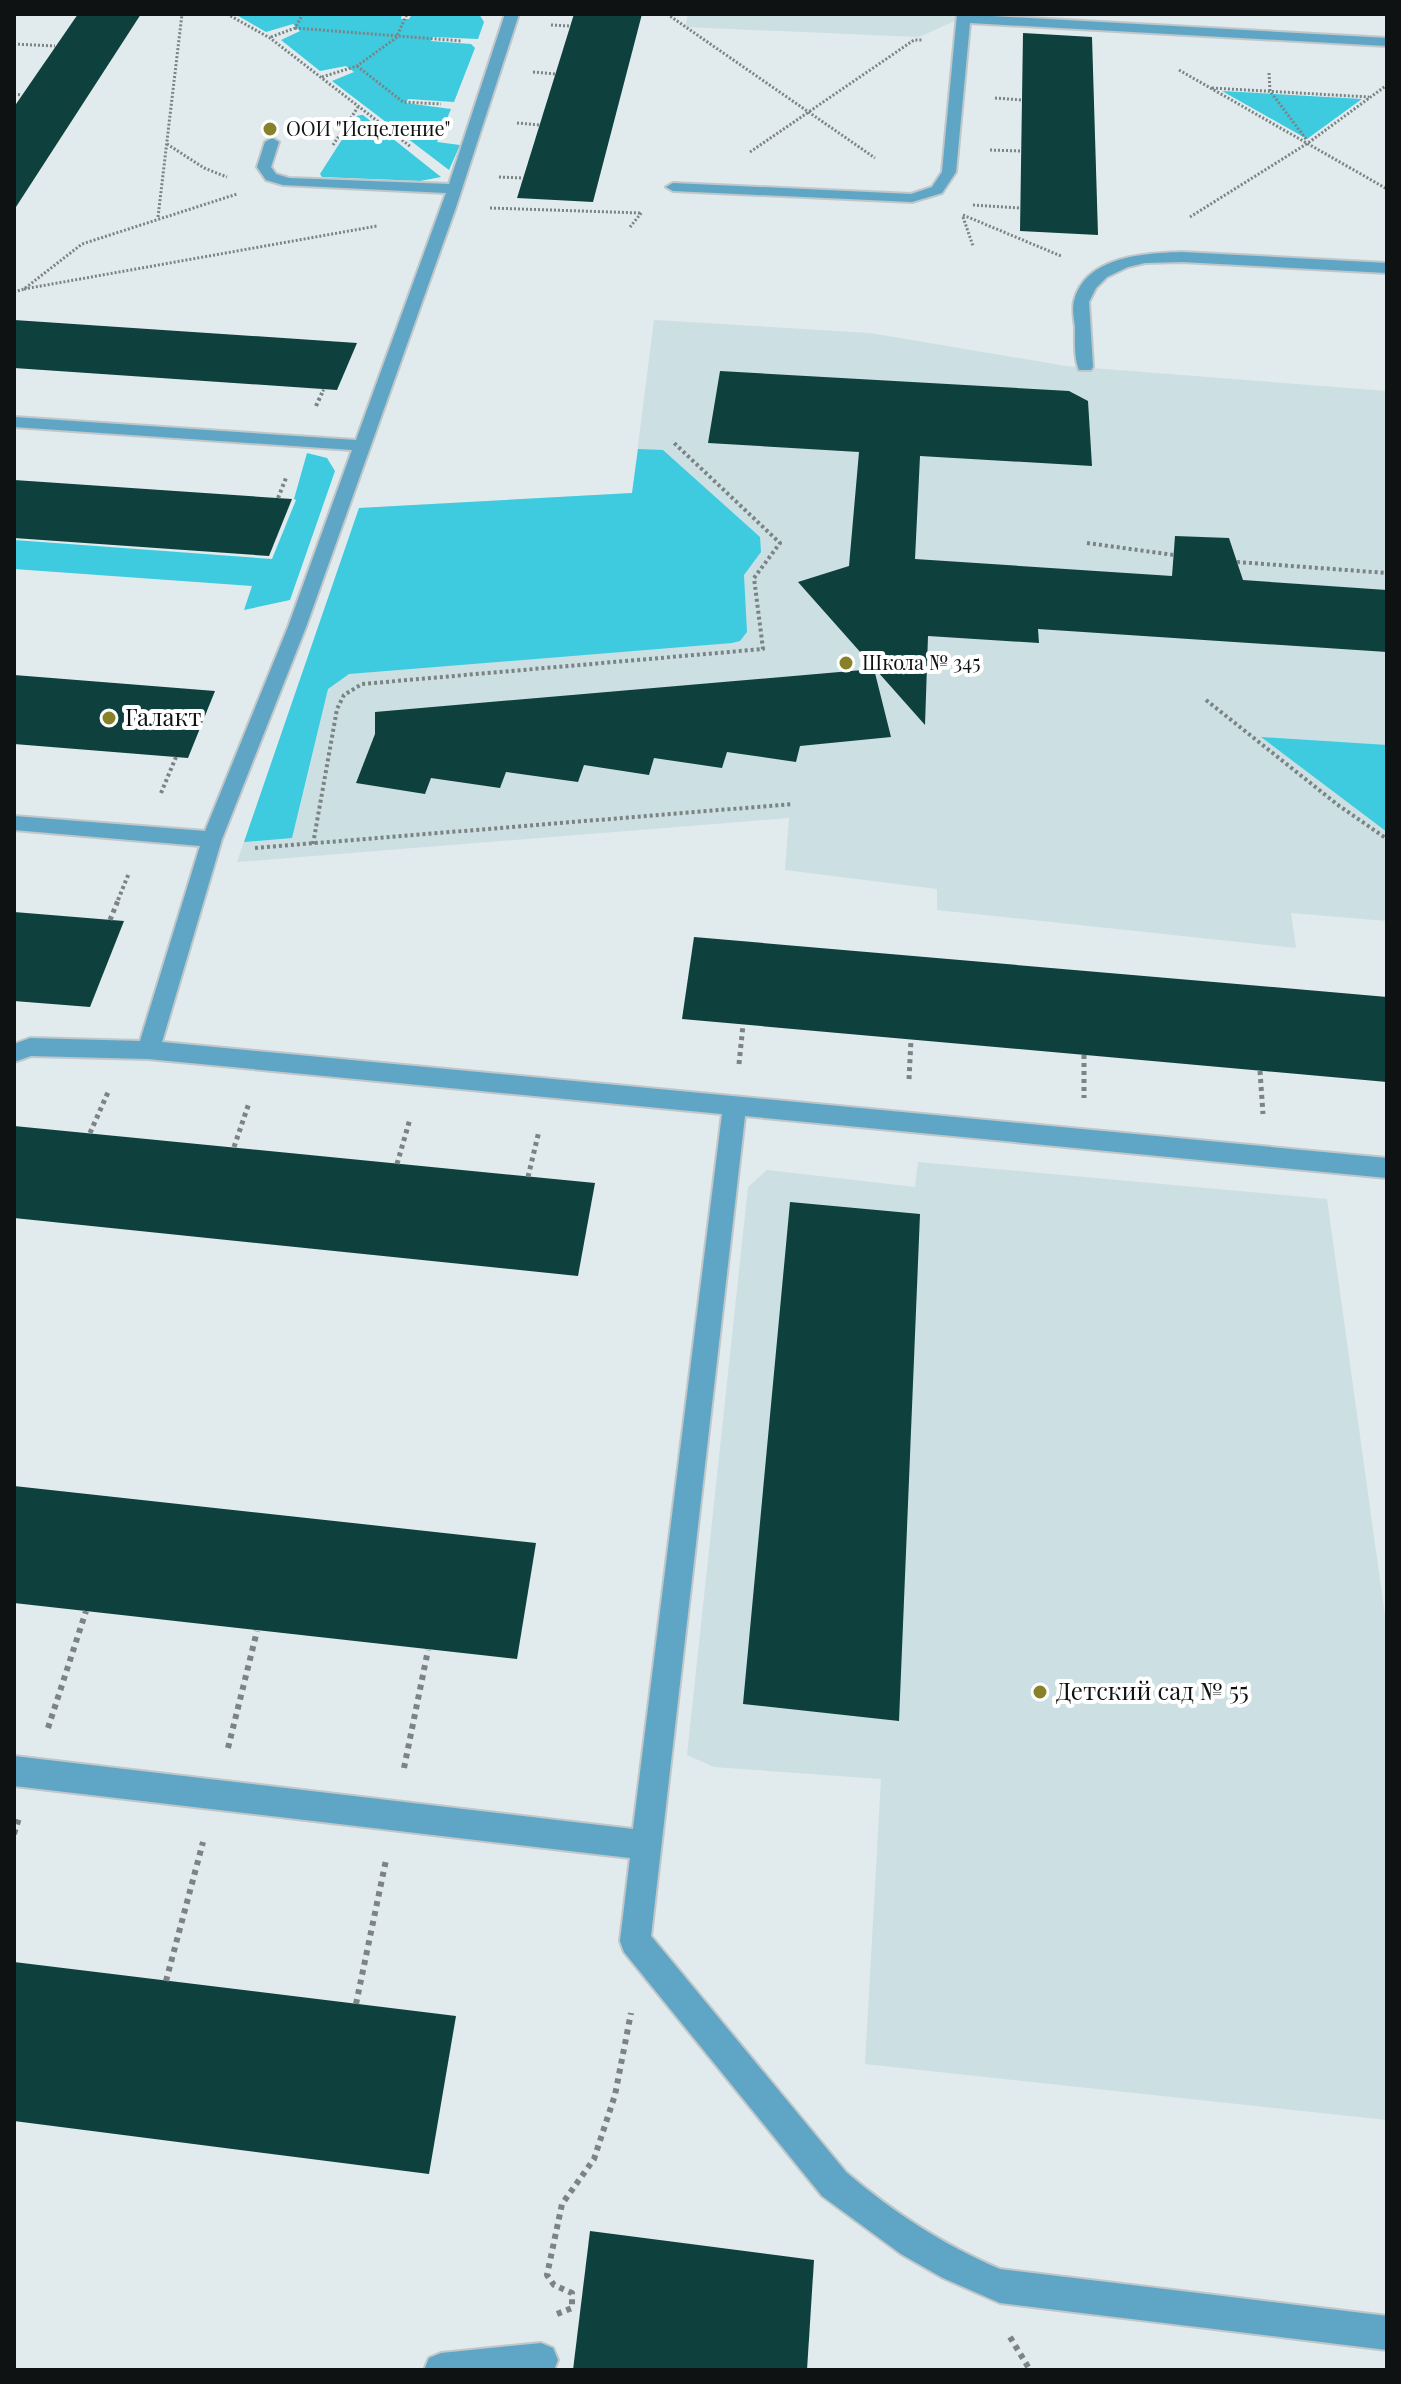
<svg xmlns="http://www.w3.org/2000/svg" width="1401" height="2384" font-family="'Playfair Display',serif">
	<rect width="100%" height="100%" fill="#e1eaec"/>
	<g fill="#ccdfe2">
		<path d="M688,14H957V20L919,37L685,27Z"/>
		<path d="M654,320L870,333L1066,366L1387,391V921L1291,913L1296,948L937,910V889L785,870L789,818L237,862L359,508L632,493Z"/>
		<path d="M918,1162L1327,1199L1387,1630V2120L865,2064L881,1779L714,1767L687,1755L748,1187L767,1170L915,1187Z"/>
	</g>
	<g fill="#3ecbdf">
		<path d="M235,14H402L401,19H409L412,14H479L484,22L478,39L433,37L431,41L471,44L475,48L454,102L408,99L406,103L451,109L437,142L460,145L449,170L332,81L354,72L346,66L320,71L281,40L300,31L293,24L266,32Z"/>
		<path d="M1222,91L1362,99L1307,139Z"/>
		<path d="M361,115H363L441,177L420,181L322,177L320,174L357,116Z"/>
		<path d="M638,449L663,450L760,537L761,552L744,575L747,632L740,641L732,643L349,674L328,689L292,838L244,842L359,508L632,493Z"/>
		<path d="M307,453L327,458L335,471L290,600L244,610L252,586L14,569V540L272,559L296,500L294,499Z"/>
		<path d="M1261,737L1387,745V832Z"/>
	</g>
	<g fill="#0e403d">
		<path d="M78,14H141L14,210V107Z"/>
		<path d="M574,14H642L593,202L517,198Z"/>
		<path d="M1023,33L1092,37L1098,235L1020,231Z"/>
		<path d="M14,320L357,343L337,390L14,368Z"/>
		<path d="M720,371L1069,391L1088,401L1092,466L920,456L915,559L1172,576L1175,536L1229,538L1243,580L1387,590V652L1038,629L1039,643L928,636L925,725L798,582L849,566L859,452L708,443Z"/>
		<path d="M14,480L292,499L269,556L14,538Z"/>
		<path d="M874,669L891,737L800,746L796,762L727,752L722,768L654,758L649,775L584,765L578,782L506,772L500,788L431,778L425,794L356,783L375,734V712Z"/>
		<path d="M14,675L215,691L188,758L14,744Z"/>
		<path d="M14,912L124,921L90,1007L14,1001Z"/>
		<path d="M694,937L1387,997V1082L682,1019Z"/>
		<path d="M14,1126L595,1183L578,1276L14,1218Z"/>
		<path d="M790,1202L920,1214L899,1721L743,1704Z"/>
		<path d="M14,1486L536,1543L517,1659L14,1603Z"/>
		<path d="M14,1962L456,2016L429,2174L14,2121Z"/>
		<path d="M590,2231L814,2260L807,2370H573Z"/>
	</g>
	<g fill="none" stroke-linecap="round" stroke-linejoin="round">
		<g stroke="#bfc7c9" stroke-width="4">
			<g id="minor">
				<path d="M505,14H519L456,207L306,627L222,839L162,1042L1387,1158V1178L745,1116L651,1936L846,2172C893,2212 943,2245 1000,2269L1387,2316V2350L1000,2303L943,2278L901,2254L822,2196L624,1952L620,1941L630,1858L14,1786V1756L633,1829L722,1114L148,1059L31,1056L14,1062V1044L30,1038L140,1041L200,846L14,830V816L205,831L288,627L352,450L14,427V417L356,440L446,193L283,185L266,180L257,167L265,142L272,138L279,142L271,167L276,174L289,178L449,184Z"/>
				<path d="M957,14L1387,38V46L970,23L956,172L942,193L912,202L673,191L666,187L673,183L911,194L932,187L942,172Z"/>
				<path d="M1182,252L1387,263V273L1182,262L1145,263L1128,267L1107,277L1096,288L1089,302L1093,367L1091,370H1079C1074,358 1075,341 1075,327C1074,319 1072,309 1074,301C1085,256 1146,253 1182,252Z"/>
				<path d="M541,2343L553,2348L558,2360L554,2370H424L429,2358L441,2353Z"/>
			</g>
		</g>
		<g stroke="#7c8384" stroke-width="3" stroke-dasharray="2 2" stroke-linecap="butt">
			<path d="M227,14L270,38L411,147"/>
			<path d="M667,14L875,158"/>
			<path d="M551,25L570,26"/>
			<path d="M295,28L462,41"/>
			<path d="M271,37L295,28L303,14"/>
			<path d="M14,44L55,46"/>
			<path d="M357,66L403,102L441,104"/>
			<path d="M1179,70L1387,189"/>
			<path d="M533,72L556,74"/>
			<path d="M1269,73L1270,91L1306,139"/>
			<path d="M322,77L357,66L396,38L407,14"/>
			<path d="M1212,88L1369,97"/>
			<path d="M14,94L22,95"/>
			<path d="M995,98L1022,100"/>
			<path d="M517,123L540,125"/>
			<path d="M167,144L204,168L227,177"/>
			<path d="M333,145L358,107"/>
			<path d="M990,150L1021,151"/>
			<path d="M750,152L914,40H922"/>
			<path d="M499,177L523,178"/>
			<path d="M973,205L1020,208"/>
			<path d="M490,208L641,213"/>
			<path d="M963,215L1061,256"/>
			<path d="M158,217L182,14"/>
			<path d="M963,217L973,246"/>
			<path d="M1190,217L1308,143L1387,85"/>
			<path d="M630,227L642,212"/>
			<path d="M24,289L377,226"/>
			<path d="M14,292L24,289L82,244L237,194"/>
			<path d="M321,395L324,389"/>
		</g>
		<g stroke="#7c8384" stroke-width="4" stroke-dasharray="3 3" stroke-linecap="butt">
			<path d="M316,406L322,393"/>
			<path d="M278,498L286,478"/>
			<path d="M1087,543L1174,555"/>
			<path d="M1237,562L1387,573"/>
			<path d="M1206,700L1338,805L1387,839"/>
			<path d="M161,793L176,757"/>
			<path d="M313,844L337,709L344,695L362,684L763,649L754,578L780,543L672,441"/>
			<path d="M255,848L793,804"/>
			<path d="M118,900L129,873"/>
		</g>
		<g stroke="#7c8384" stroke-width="5" stroke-dasharray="4 4" stroke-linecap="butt">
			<path d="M110,920L119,898"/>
			<path d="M1084,1055V1098"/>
			<path d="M739,1064L743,1025"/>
			<path d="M1260,1071L1263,1114"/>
			<path d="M909,1079L911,1040"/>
			<path d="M90,1133L109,1090"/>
			<path d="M234,1147L249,1103"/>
			<path d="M397,1164L410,1119"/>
			<path d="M528,1177L539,1131"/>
		</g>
		<g stroke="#7c8384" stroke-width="6" stroke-dasharray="5 5" stroke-linecap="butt">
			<path d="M48,1728L86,1611"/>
			<path d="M228,1748L257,1631"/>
			<path d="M404,1768L428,1650"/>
			<path d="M14,1834L19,1818"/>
			<path d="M166,1981L203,1842"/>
			<path d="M356,2004L386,1860"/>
			<path d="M557,2314L572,2308V2293L554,2285L547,2275L562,2204L594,2159L615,2095L631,2013"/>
			<path d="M1010,2337L1030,2370"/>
		</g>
		<use href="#minor" fill="#5fa5c6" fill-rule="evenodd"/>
	</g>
	<g fill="#87822a" stroke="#fff" stroke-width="3">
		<circle cx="270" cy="129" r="8"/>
		<circle cx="846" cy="663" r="8"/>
		<circle cx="109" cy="718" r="8"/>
		<circle cx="1040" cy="1692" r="8"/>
	</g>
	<g text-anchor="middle" stroke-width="8" stroke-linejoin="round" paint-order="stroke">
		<g font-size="20" fill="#0f1213" stroke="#fff" text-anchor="start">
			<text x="286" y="136">ООИ "Исцеление"</text>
			<text x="862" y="670">Школа № 345</text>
		</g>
		<g font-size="24" fill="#0f1213" stroke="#fff" text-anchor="start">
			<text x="125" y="726">Галакт</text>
			<text x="1056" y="1700">Детский сад № 55</text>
		</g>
	</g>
	<rect width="1401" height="2384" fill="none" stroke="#0f1213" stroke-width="32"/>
</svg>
